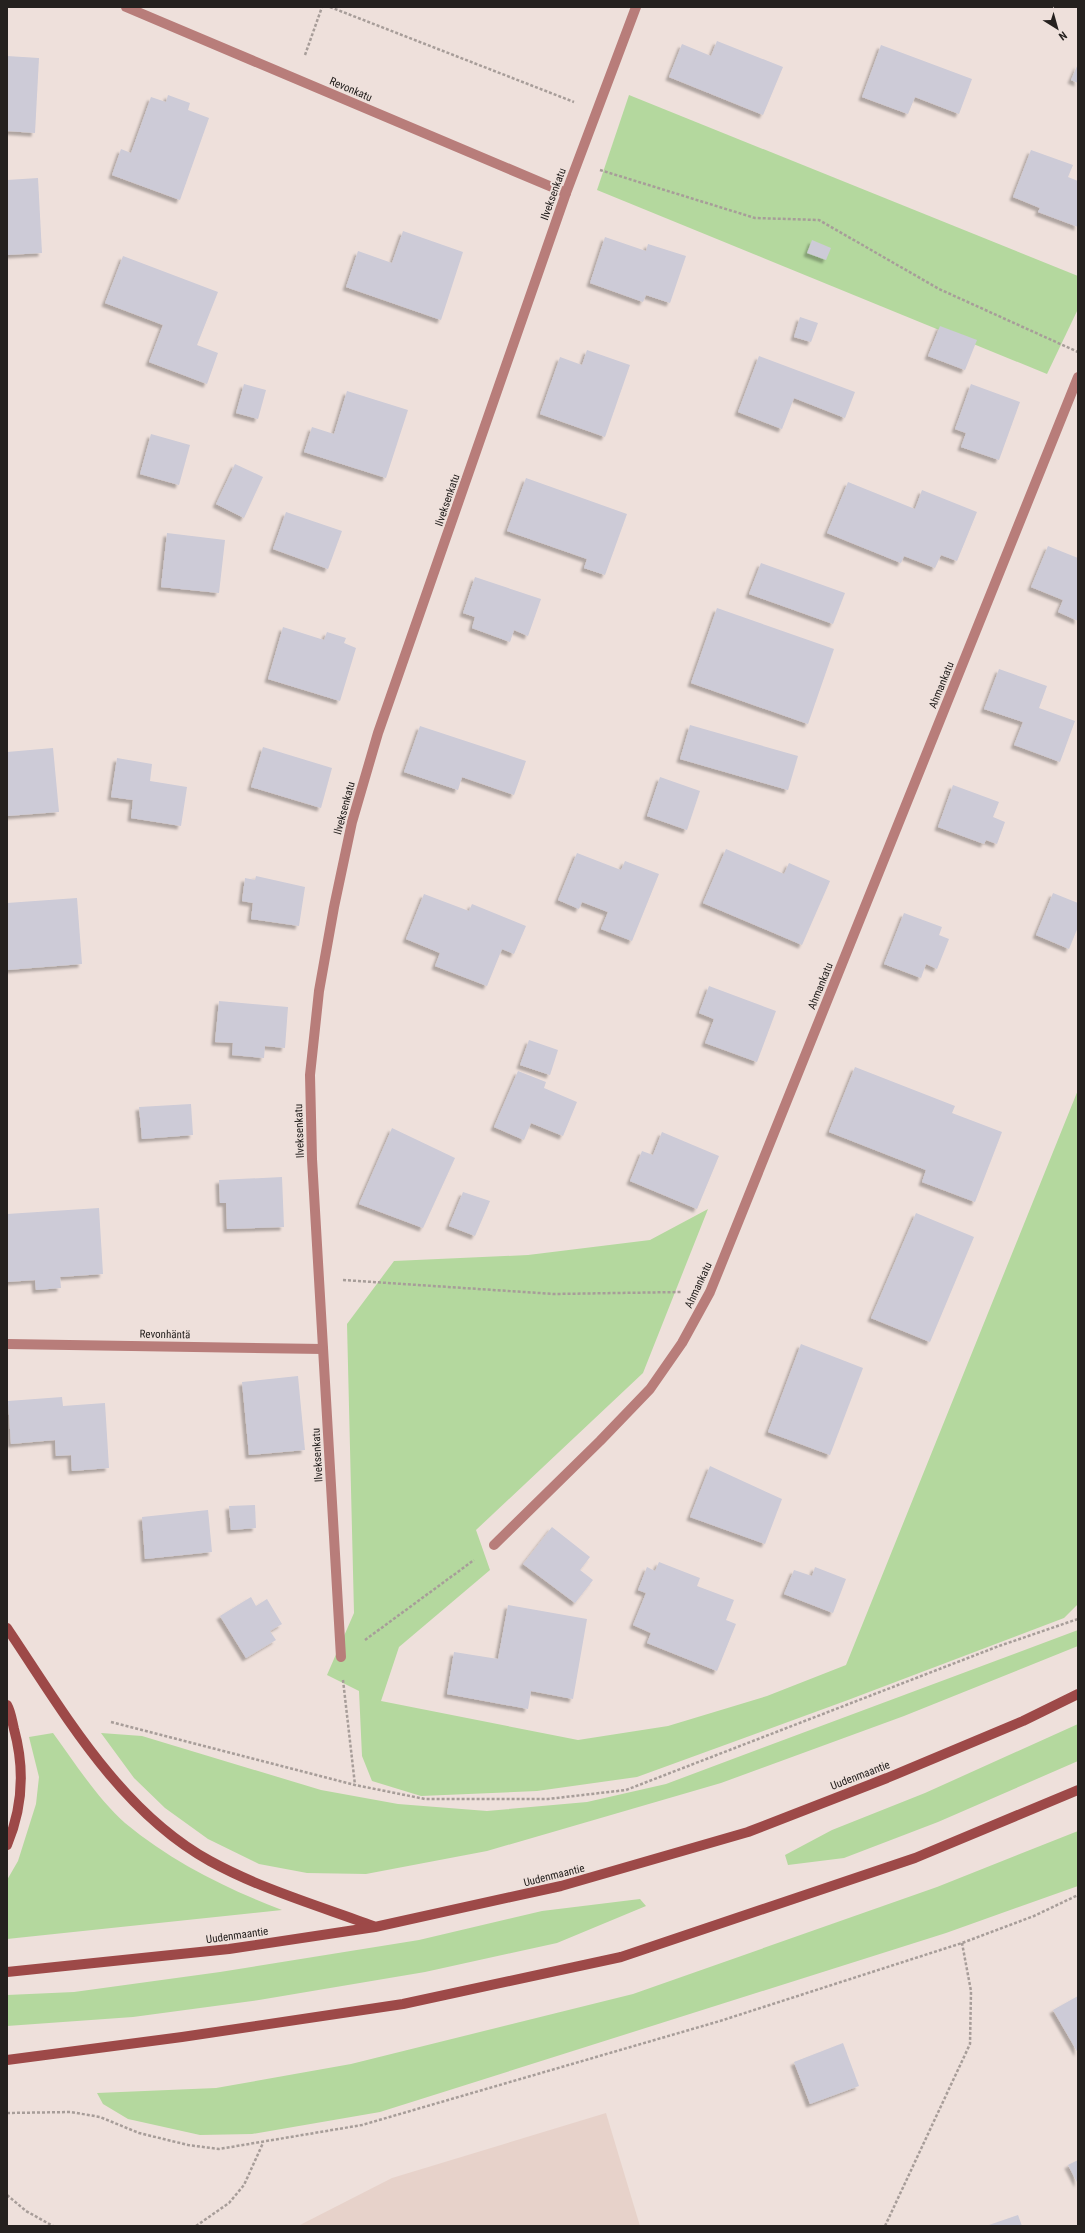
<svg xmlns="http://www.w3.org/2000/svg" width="1085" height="2233" font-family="'Roboto Condensed',sans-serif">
	<defs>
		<filter id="shadow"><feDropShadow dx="-3.5" dy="3.5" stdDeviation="1" flood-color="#0004"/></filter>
	</defs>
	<rect width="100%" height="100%" fill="#eee0db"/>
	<path fill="#e7d2ca" d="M606,2113L640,2226H298L392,2178Z"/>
	<g fill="#b4d89e">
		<path d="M629,95L1078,276V309L1047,374L597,190Z"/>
		<path d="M1078,1090V1604L1064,1618L848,1700L637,1777L537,1791L421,1796L372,1781L362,1756L359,1691L327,1675L354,1613L347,1324L394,1261L528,1255L650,1240L708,1209L643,1373L476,1530L490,1570L399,1647L381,1701L578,1740L668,1726L767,1696L846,1665Z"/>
		<path d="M1078,1630V1646L904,1716L721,1783L487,1851L366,1874L307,1873L259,1864L208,1839L165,1808L134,1778L101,1733L142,1736L321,1790L398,1804L487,1811L587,1802L666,1784Z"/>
		<path d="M1078,1724V1761L938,1822L844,1858L788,1865L785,1855L832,1830L925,1793Z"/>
		<path d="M53,1733C75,1763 97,1798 125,1823C172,1862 225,1888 282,1910L7,1939V1880L18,1861L36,1804L39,1777L29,1737Z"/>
		<path d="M1078,1831V1886L946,1933L380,2112L252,2134L200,2135L128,2119L103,2104L97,2093L216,2088L351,2064L633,1994L937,1887Z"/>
		<path d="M640,1899L646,1906L557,1943L425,1972L259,2000L133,2017L7,2026V1995L74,1992L220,1972L419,1940L542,1911Z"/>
	</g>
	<g fill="#cdcbd7" filter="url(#shadow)">
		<path d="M717,41L783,67L763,115L669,77L682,44L711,56Z"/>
		<path d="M881,45L972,79L959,114L915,97L908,114L862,97Z"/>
		<path d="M7,56L39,58L35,133L7,131Z"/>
		<path d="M1078,64V83L1071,80Z"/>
		<path d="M168,95L190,103L188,110L209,118L180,200L112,175L121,149L131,153L151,97L166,102Z"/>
		<path d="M1031,150L1073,165L1068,177L1078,181V227L1038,212L1040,208L1013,197Z"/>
		<path d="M38,178L42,253L7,255V180Z"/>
		<path d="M403,231L463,252L441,320L346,287L358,251L392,263Z"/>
		<path d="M605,237L646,251L648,244L686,256L670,303L646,295L643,302L590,283Z"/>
		<path d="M812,240L831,248L826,260L807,253Z"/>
		<path d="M123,256L218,292L197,345L218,353L207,384L149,362L163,325L105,303Z"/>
		<path d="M800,317L818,323L811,342L794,337Z"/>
		<path d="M940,326L977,340L965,370L928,356Z"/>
		<path d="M587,350L630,365L605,437L540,414L560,357L582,365Z"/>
		<path d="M759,356L855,392L845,418L794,398L782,429L738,412Z"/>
		<path d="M244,384L266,390L258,419L236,413Z"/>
		<path d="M971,384L1020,402L999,460L961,447L966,433L955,429Z"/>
		<path d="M347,391L408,410L386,478L304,452L312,427L334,434Z"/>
		<path d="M151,434L190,445L179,485L140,474Z"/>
		<path d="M235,464L263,477L244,518L216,504Z"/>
		<path d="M526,478L627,514L605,575L584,568L587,559L507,531Z"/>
		<path d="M848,482L915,509L922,490L977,512L957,561L941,555L935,568L904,556L901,563L827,533Z"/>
		<path d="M286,512L342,531L328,569L273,549Z"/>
		<path d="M167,533L225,540L219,593L161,587Z"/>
		<path d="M1048,546L1078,558V621L1058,612L1063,600L1031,587Z"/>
		<path d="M761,563L845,593L833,624L749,594Z"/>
		<path d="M475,577L541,599L528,636L514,630L510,642L472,628L475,617L463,613Z"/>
		<path d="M717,608L834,649L808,724L691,683Z"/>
		<path d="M283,627L324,640L327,632L346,638L344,643L356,648L340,701L268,679Z"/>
		<path d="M999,669L1047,686L1039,708L1075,721L1060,762L1014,745L1023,722L984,709Z"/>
		<path d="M690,725L798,756L788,790L680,759Z"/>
		<path d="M420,726L526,761L514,795L462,777L458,790L404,772Z"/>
		<path d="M263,747L332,768L321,808L251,787Z"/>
		<path d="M53,748L59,812L7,816V752Z"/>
		<path d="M117,758L152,764L150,781L187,787L181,826L131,818L133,800L111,797Z"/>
		<path d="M660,777L700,791L687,830L647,816Z"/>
		<path d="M953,785L999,802L993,817L1005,822L997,844L986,840L984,844L938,827Z"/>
		<path d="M726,849L784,874L789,863L830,881L802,945L703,903Z"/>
		<path d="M577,853L621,870L625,861L659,874L632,941L601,929L608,912L582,902L579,909L558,900Z"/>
		<path d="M256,876L305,887L299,926L251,919L253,903L242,901L245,878L255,880Z"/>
		<path d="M1053,893L1078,903V927L1069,949L1036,935Z"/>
		<path d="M424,894L469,911L472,904L526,926L514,954L502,949L487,986L435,966L440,953L406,939Z"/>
		<path d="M77,898L82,964L7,970V903Z"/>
		<path d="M904,913L942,927L939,935L949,939L937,969L926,964L921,978L884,964Z"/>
		<path d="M709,986L776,1011L757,1062L705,1043L714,1019L699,1013Z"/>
		<path d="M219,1001L288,1007L285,1048L265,1046L264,1058L232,1055L233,1043L215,1042Z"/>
		<path d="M529,1040L558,1050L550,1075L520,1065Z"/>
		<path d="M855,1067L955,1106L952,1113L1002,1132L975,1202L922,1182L926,1170L829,1132Z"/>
		<path d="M518,1071L546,1082L544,1088L577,1102L563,1136L531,1123L524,1140L494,1127Z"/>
		<path d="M191,1104L193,1135L142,1139L139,1107Z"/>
		<path d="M392,1128L455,1158L423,1228L359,1204Z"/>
		<path d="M662,1132L719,1156L697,1209L630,1181L642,1151L653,1155Z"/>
		<path d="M282,1177L284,1227L227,1229L226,1203H220L219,1180Z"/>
		<path d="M463,1192L490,1201L475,1236L449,1226Z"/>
		<path d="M99,1208L103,1274L60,1277L61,1288L36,1290L35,1280L7,1282V1214Z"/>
		<path d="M916,1213L974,1237L930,1342L871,1318Z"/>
		<path d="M801,1344L863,1368L830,1455L768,1432Z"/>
		<path d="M298,1376L305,1450L249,1455L242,1382Z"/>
		<path d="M62,1397L63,1406L105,1403L109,1468L72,1471L71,1455L56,1456L55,1440L11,1444L8,1401Z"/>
		<path d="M710,1466L782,1499L765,1544L690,1517Z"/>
		<path d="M255,1505L256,1528L231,1530L229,1506Z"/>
		<path d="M208,1510L212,1552L145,1559L142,1517Z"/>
		<path d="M552,1527L590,1557L580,1570L593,1580L575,1603L523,1564Z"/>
		<path d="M659,1562L700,1578L697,1586L734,1600L726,1620L736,1624L717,1671L647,1643L651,1633L633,1625L646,1593L638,1590L647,1567L655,1571Z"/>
		<path d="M815,1567L846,1579L833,1613L784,1594L794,1570L812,1576Z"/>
		<path d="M251,1597L256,1606L267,1599L282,1624L270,1631L276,1640L246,1658L220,1616Z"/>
		<path d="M508,1605L587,1619L573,1699L531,1691L528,1709L447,1694L454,1652L498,1659Z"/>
		<path d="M1078,1996V2053L1053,2010Z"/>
		<path d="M843,2043L859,2086L810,2104L794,2062Z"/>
		<path d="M1078,2160V2184L1068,2165Z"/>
		<path d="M1018,2215L1022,2226H986Z"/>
	</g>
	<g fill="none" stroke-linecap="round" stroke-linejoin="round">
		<g stroke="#a79d99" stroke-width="2.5" stroke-dasharray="3 2" stroke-linecap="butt">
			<path d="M330,7L574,102"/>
			<path d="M305,55L322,7"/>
			<path d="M600,170L755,218L819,220L939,289L1078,352"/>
			<path d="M343,1280L554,1294L681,1292"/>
			<path d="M365,1640L474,1560"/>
			<path d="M343,1680L355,1785"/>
			<path d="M111,1722L355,1785L425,1799H548L626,1790L999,1646L1078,1619"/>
			<path d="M7,2113L71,2112L100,2117L139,2133L188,2145L219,2149L362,2125L720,2021L962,1943L1034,1916L1078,1895"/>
			<path d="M7,2195L26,2211L53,2226"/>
			<path d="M196,2226L229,2203L244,2185L263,2143"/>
			<path d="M885,2226L970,2044L971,1991L962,1943"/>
		</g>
		<g stroke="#b87d7a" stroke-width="10">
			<path d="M126,7L566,193"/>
			<path d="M7,1344L323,1349"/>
			<path d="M494,1545L600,1441L650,1389L682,1343L710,1292L1078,377"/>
			<path d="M341,1657L312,1159L310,1075L319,991L334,907L352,822L378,733L566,193L636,7"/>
		</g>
		<g stroke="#9d4948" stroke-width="10">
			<path d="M7,1628C63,1711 119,1811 210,1861C261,1889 319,1906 373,1926"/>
			<path d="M7,1705C11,1712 12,1721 14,1729C25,1769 23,1807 7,1845"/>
			<path d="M7,1972L229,1949L375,1927L561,1886L748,1832L887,1778L1023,1721L1078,1694"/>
			<path d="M7,2060L182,2037L403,2004L621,1957L915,1858L1078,1790"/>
		</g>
	</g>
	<g text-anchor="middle" stroke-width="4" stroke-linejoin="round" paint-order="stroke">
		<g font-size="11" fill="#25211f" stroke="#eee0db">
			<text transform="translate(351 89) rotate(23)" y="4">Revonkatu</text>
			<text transform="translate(553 194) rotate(-70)" y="4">Ilveksenkatu</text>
			<text transform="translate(447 500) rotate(-71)" y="4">Ilveksenkatu</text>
			<text transform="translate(941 685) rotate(-68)" y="4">Ahmankatu</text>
			<text transform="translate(344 808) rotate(-75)" y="4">Ilveksenkatu</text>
			<text transform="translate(820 986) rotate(-68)" y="4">Ahmankatu</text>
			<text transform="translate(299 1131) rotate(-92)" y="4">Ilveksenkatu</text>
			<text transform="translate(698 1285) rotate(-65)" y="4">Ahmankatu</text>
			<text transform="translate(165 1334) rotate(1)" y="4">Revonhäntä</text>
			<text transform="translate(317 1455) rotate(-93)" y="4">Ilveksenkatu</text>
			<text transform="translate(860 1775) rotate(-21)" y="4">Uudenmaantie</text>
			<text transform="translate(554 1875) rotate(-14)" y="4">Uudenmaantie</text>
			<text transform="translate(237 1935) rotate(-8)" y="4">Uudenmaantie</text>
		</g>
	</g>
	<rect width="1085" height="2233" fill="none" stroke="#25211f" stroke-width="16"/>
	<g transform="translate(1057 28) rotate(143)" stroke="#eee0db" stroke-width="3" paint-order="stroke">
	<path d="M0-3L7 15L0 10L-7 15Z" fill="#25211f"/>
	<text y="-6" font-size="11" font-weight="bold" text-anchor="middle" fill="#25211f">N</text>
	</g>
</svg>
